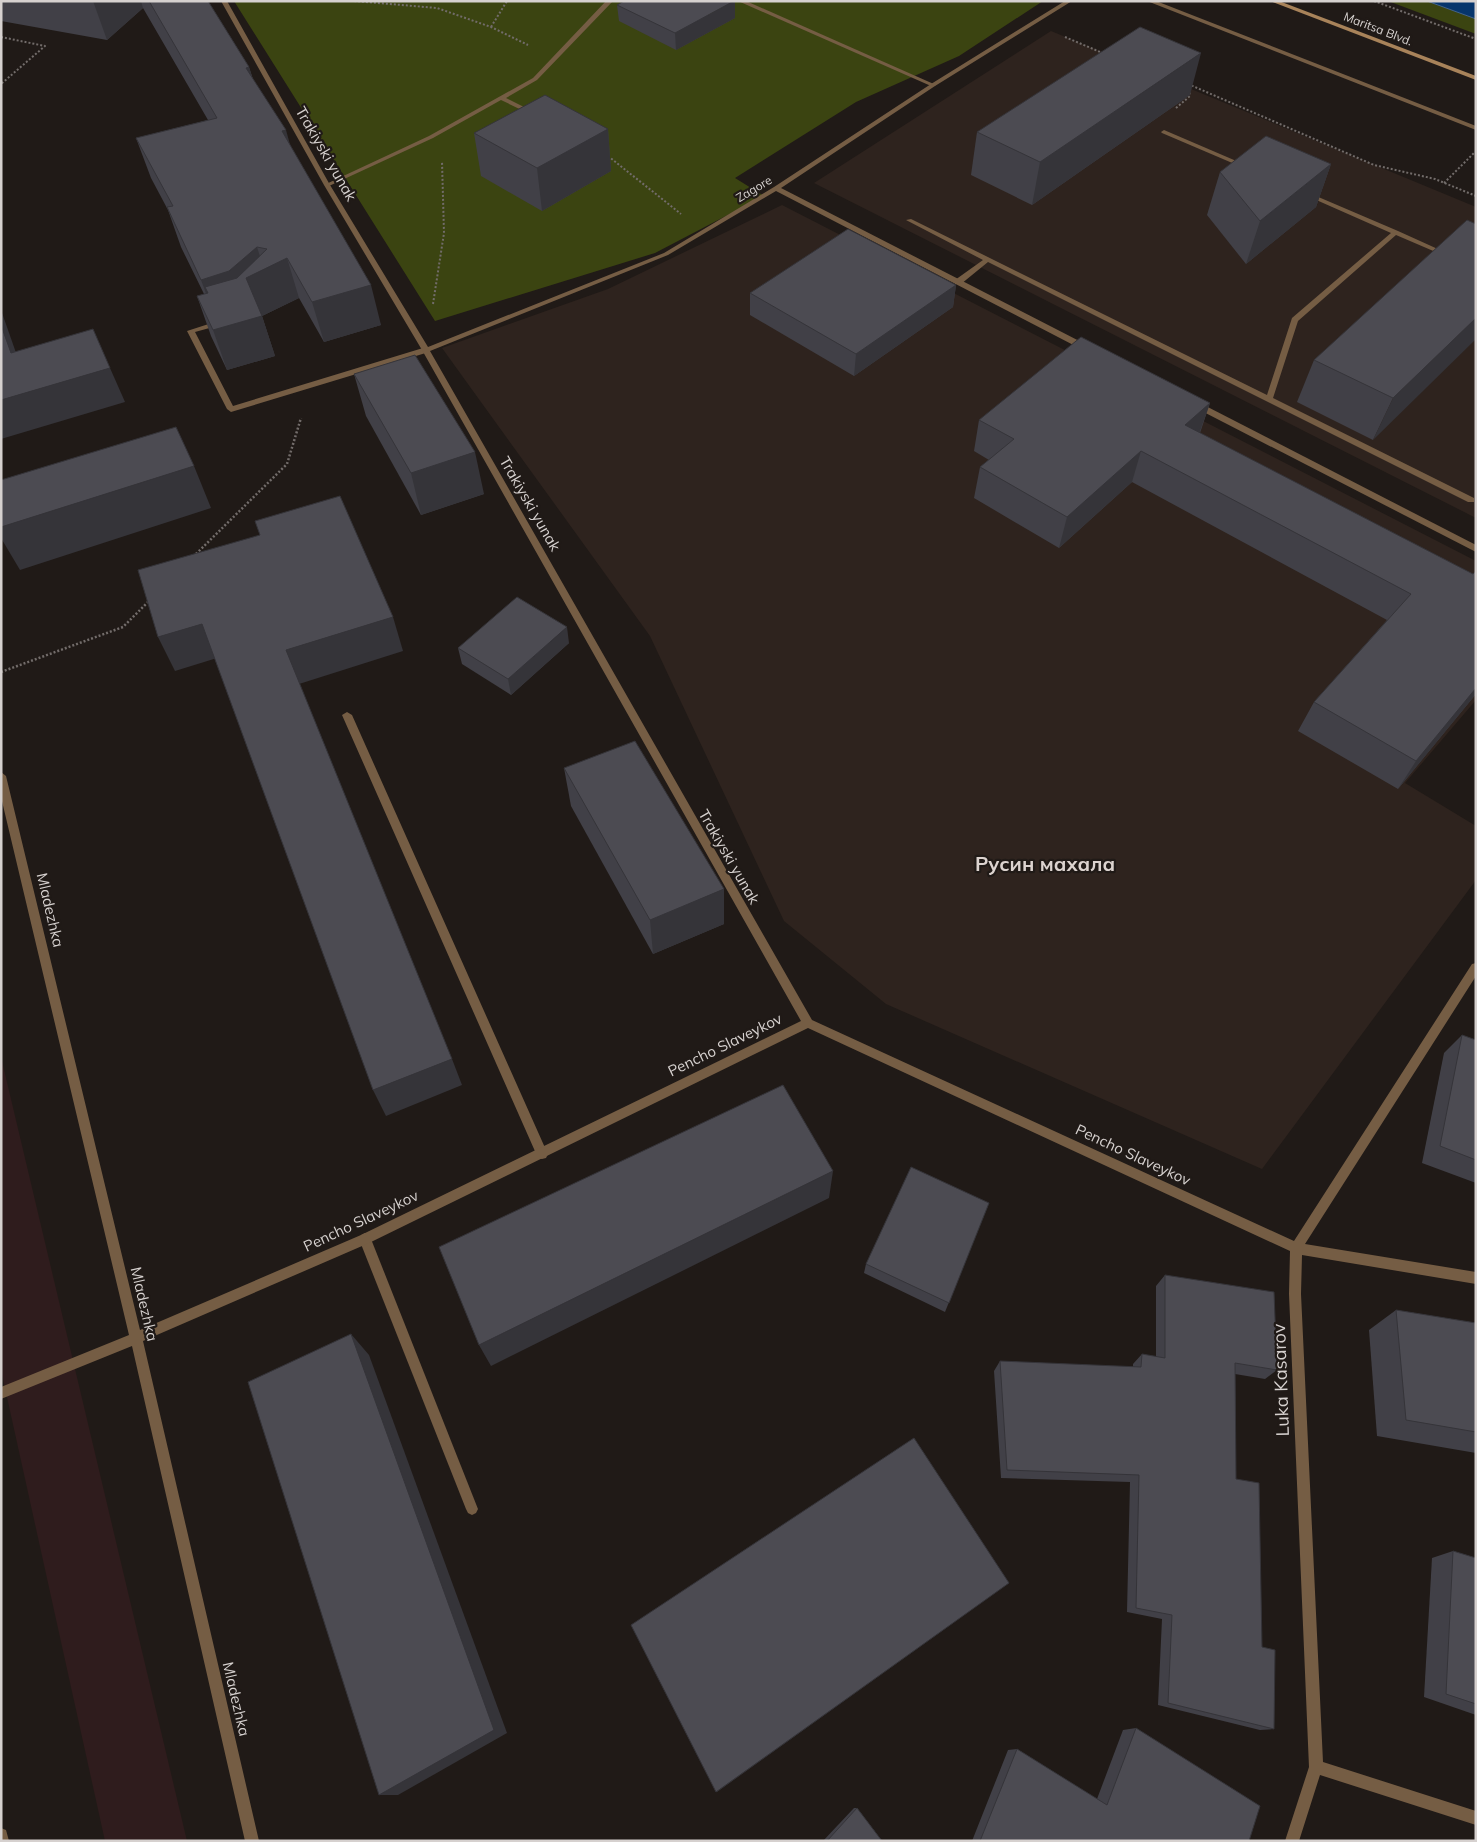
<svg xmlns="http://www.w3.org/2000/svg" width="1477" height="1842" font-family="Mulish,sans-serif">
	<rect width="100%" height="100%" fill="#201a17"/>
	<path fill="#2f1c1d" d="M1,1057L187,1841H105L1,1370Z"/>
	<g fill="#2e231e">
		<path d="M1051,31L1476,207V518L814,183Z"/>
		<path d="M782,205L1476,561V700L1405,783L1476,826V880L1262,1169L886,1004L784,921L650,636L442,348L608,289Z"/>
	</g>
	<g fill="#3b4411">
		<path d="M234,1H1043L959,56L856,102L735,178L764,196L655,253L435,321Z"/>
		<path d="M1388,1H1427L1476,19V34Z"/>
	</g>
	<path fill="#06356c" stroke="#44648a" d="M1427,1H1476V19Z"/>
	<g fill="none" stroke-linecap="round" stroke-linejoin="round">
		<g stroke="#726c6a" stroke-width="2" stroke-dasharray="2 2" stroke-linecap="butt">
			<path d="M354,1L437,8L491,27L528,45"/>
			<path d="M1374,1L1476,39"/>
			<path d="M491,27L507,1"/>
			<path d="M1,37L45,46L1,84"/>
			<path d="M1065,37L1105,54"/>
			<path d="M1188,84L1374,165L1435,179L1476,196"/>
			<path d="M1176,108L1190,96L1189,91"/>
			<path d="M608,156L681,214"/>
			<path d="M1444,183L1475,152"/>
			<path d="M433,304L444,233L442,161"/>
		</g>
		<g stroke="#726c6a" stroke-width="2.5" stroke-dasharray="2 2" stroke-linecap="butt">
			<path d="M196,554L287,464L301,418"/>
			<path d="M1,672L123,627L149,601"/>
		</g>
		<g fill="#755d44" fill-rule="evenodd">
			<path d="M606,1H613L537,80L506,98L536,113V115H532L501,100L433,138L329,186L324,185L429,136L533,78Z"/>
			<path d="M738,1H746L936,85L931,86Z"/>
			<path d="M1147,1H1156L1476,126V130Z"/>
			<path d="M1164,130L1248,166L1249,167L1244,168L1162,133L1161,132Z"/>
			<path d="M1305,193H1309L1398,231L1451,255L1445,256L1396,235L1298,321L1273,398L1474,498V502H1468L988,262L961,284H955V280L983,260L906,220L911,219L1267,395L1292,318L1391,233L1305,195Z"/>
			<path d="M221,320L225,322L224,324L195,332L233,406L423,348H426L430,350L429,352L231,412L227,409L187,331Z"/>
			<path d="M347,712L352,715L546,1150L548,1154L546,1158L542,1159L538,1158L342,715Z"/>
			<path d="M365,1233L369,1235L371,1239L478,1509L476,1513L472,1515L468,1513L466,1509L359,1239L361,1235Z"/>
		</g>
		<g fill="#755d44" fill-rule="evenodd">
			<path d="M221,1H227L330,185L428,347L664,253L774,187L931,84L1065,1H1072L935,86L781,188L1089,346V350H1083L776,191L668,255L430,351L812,1020L1294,1241L1472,964L1476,963V976L1305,1244L1476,1272V1284L1302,1255L1301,1294L1323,1762L1476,1811V1825L1320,1775L1299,1841H1285L1309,1767L1289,1294L1290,1251L808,1028L369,1243L143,1341L259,1841H245L132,1346L1,1399V1387L129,1335L1,797V772L6,776L140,1330L361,1235L801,1021L422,350L324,185Z"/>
			<path d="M1192,402H1198L1476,545V552L1192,406Z"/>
			<path d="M1,1828L6,1830L9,1841H1Z"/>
		</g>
		<path fill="#a8835a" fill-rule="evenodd" d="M1270,1H1279L1476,76V80Z"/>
	</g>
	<g fill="#414047">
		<path d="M1,1H208L249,67L253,79L289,144L381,325L324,342L299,298L262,316L275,356L227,370L211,336L197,296L204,294L181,247L168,210L151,178L136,138L208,120L143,8L107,40L1,21Z"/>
		<path d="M617,5L735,18L676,50L619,21Z"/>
		<path d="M1190,95L1032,205L971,175L977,132Z"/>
		<path d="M608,129L611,171L542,211L481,176L474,133Z"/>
		<path d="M1331,164L1316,207L1246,264L1207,215L1220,172Z"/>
		<path d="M1476,224L1373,440L1297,402L1314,360Z"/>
		<path d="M956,285L953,307L854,376L750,315V293Z"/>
		<path d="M354,374L484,494L421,515L366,416Z"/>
		<path d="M1210,403L1200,433L1473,574L1476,694L1398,789L1298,731L1314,702L1387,620L1132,482L1059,548L974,498L980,467L989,460L974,451L979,420Z"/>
		<path d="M569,643L511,695L462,664L458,648Z"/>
		<path d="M564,768L724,924L653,954L571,806Z"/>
		<path d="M1462,1035L1476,1040V1183L1422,1163L1444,1053Z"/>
		<path d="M989,1203L945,1312L864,1273L866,1264Z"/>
		<path d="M1165,1275L1277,1370L1265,1379L1235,1374L1236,1479L1274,1729L1260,1730L1158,1705L1162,1619L1127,1612L1130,1482L1001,1478L994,1371L1000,1361L1133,1367V1364L1142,1354L1156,1357V1286Z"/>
		<path d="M1396,1310L1476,1323V1453L1377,1436L1369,1330Z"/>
		<path d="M1453,1551L1476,1558V1715L1424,1697L1432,1558Z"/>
		<path d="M1136,1728L1249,1841H972L1008,1750L1017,1749L1097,1799L1123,1730Z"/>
		<path d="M854,1808H857L882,1841H823Z"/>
	</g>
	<g fill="#353439">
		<path d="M93,1H141L143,8L107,40Z"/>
		<path d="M734,1H735V18L676,50L675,33Z"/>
		<path d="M1201,53L1190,95L1032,205L1040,162Z"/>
		<path d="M249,67L261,107L246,68Z"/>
		<path d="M608,129L611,171L542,211L537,168Z"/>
		<path d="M286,130L297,170L282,131Z"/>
		<path d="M1331,164L1316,207L1246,264L1260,221Z"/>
		<path d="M257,247L264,269L287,258L299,298L262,316L275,356L227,370L213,330L258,317L253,301L242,311L217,319L205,287L216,320L201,280L229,271Z"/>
		<path d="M371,285L381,325L324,342L312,302Z"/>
		<path d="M956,285L953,307L854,376L856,354Z"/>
		<path d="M1,310L28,387L11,353L1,325Z"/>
		<path d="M1476,318V339L1373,440L1393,398Z"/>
		<path d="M110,368L125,402L1,439V400Z"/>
		<path d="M1210,403L1199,434L1185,425Z"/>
		<path d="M1141,451L1132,482L1059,548L1067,517Z"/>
		<path d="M475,452L484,494L421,515L411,473Z"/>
		<path d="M194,466L211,508L20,570L1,538V527Z"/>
		<path d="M393,617L403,651L299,684L286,650Z"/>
		<path d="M202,624L217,658L175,671L158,637Z"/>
		<path d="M567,627L569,643L511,695L508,679Z"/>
		<path d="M1476,688V694L1398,789L1416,761Z"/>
		<path d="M724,889V924L653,954L650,920Z"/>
		<path d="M452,1059L462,1085L386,1116L373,1090Z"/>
		<path d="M833,1171L829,1198L491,1366L479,1345Z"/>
		<path d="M351,1334L369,1355L507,1733L398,1795H379Z"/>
		<path d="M1009,1583L717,1792H716Z"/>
	</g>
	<g fill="#4c4b52" stroke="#353439">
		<path d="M149,1H208L249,67L246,68L286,130L282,131L371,285L312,302L287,258L246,278L262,316L213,330L197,296L208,293L205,287L237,278L267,249L257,247L229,271L201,280L167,207L173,206L136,138L217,118Z"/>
		<path d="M624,1H734L675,33L617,5Z"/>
		<path d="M1140,27L1201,53L1040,162L977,132Z"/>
		<path d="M545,95L608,129L537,168L474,133Z"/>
		<path d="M1266,136L1331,164L1260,221L1220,172Z"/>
		<path d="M1467,220L1476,224V318L1393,398L1314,360Z"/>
		<path d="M848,229L956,285L856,354L750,293Z"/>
		<path d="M1,325L11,353L93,329L110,368L1,400Z"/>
		<path d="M1081,337L1210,403L1185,425L1473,574L1476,571V688L1416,761L1314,702L1411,594L1141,451L1067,517L980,467L1014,439L979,420Z"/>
		<path d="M415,355L475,452L411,473L354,374Z"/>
		<path d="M176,427L194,466L1,527V480Z"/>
		<path d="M340,496L393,617L286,650L452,1059L373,1090L202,624L158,637L138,570L260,535L255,521Z"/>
		<path d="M517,597L567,627L508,679L458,648Z"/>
		<path d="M635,741L724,889L650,920L564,768Z"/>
		<path d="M1462,1035L1476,1040V1160L1440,1146Z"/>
		<path d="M783,1085L833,1171L479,1345L439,1247Z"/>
		<path d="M911,1167L989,1203L949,1303L866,1264Z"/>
		<path d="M1165,1275L1274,1292L1277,1370L1235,1363L1236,1479L1259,1483L1262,1647L1275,1650L1274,1729L1168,1703L1172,1615L1136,1608L1139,1475L1007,1470L1000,1361L1141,1367L1142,1354L1165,1358Z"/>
		<path d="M1396,1310L1476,1323V1432L1406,1420Z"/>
		<path d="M351,1334L494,1730L379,1795L248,1382Z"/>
		<path d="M914,1438L1009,1583L716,1792L631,1625Z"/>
		<path d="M1453,1551L1476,1558V1704L1446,1694Z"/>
		<path d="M1136,1728L1260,1806L1249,1841H980L1017,1749L1107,1805Z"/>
		<path d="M857,1808L882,1841H827Z"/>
	</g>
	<g text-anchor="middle" stroke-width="4.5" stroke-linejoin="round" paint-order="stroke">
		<g font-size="12" fill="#d6d1cf" stroke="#201a17">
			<text transform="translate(1378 29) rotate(21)" y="4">Maritsa Blvd.</text>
			<text transform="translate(754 189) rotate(-31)" y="4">Zagore</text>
		</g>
		<g font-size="15" fill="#d6d1cf" stroke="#201a17">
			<text transform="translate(326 154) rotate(60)" y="5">Trakiyski yunak</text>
			<text transform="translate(530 504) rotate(60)" y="5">Trakiyski yunak</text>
			<text transform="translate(729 857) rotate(60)" y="5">Trakiyski yunak</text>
			<text transform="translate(50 910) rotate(77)" y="5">Mladezhka</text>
			<text transform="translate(725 1045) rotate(-26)" y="5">Pencho Slaveykov</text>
			<text transform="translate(1133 1155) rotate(25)" y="5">Pencho Slaveykov</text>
			<text transform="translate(361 1221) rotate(-25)" y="5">Pencho Slaveykov</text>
			<text transform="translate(144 1304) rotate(77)" y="5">Mladezhka</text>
			<text transform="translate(236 1699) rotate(77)" y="5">Mladezhka</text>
		</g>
		<g font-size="18" fill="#d6d1cf" stroke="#201a17">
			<text transform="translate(1281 1380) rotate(-92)" y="6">Luka Kasarov</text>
		</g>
		<g font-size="20" font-weight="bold" fill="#dcd3cf" stroke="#201a17">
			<text x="1045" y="871">Русин махала</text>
		</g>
	</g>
	<rect width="1477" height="1842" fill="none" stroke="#d6d1cf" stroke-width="5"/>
</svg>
